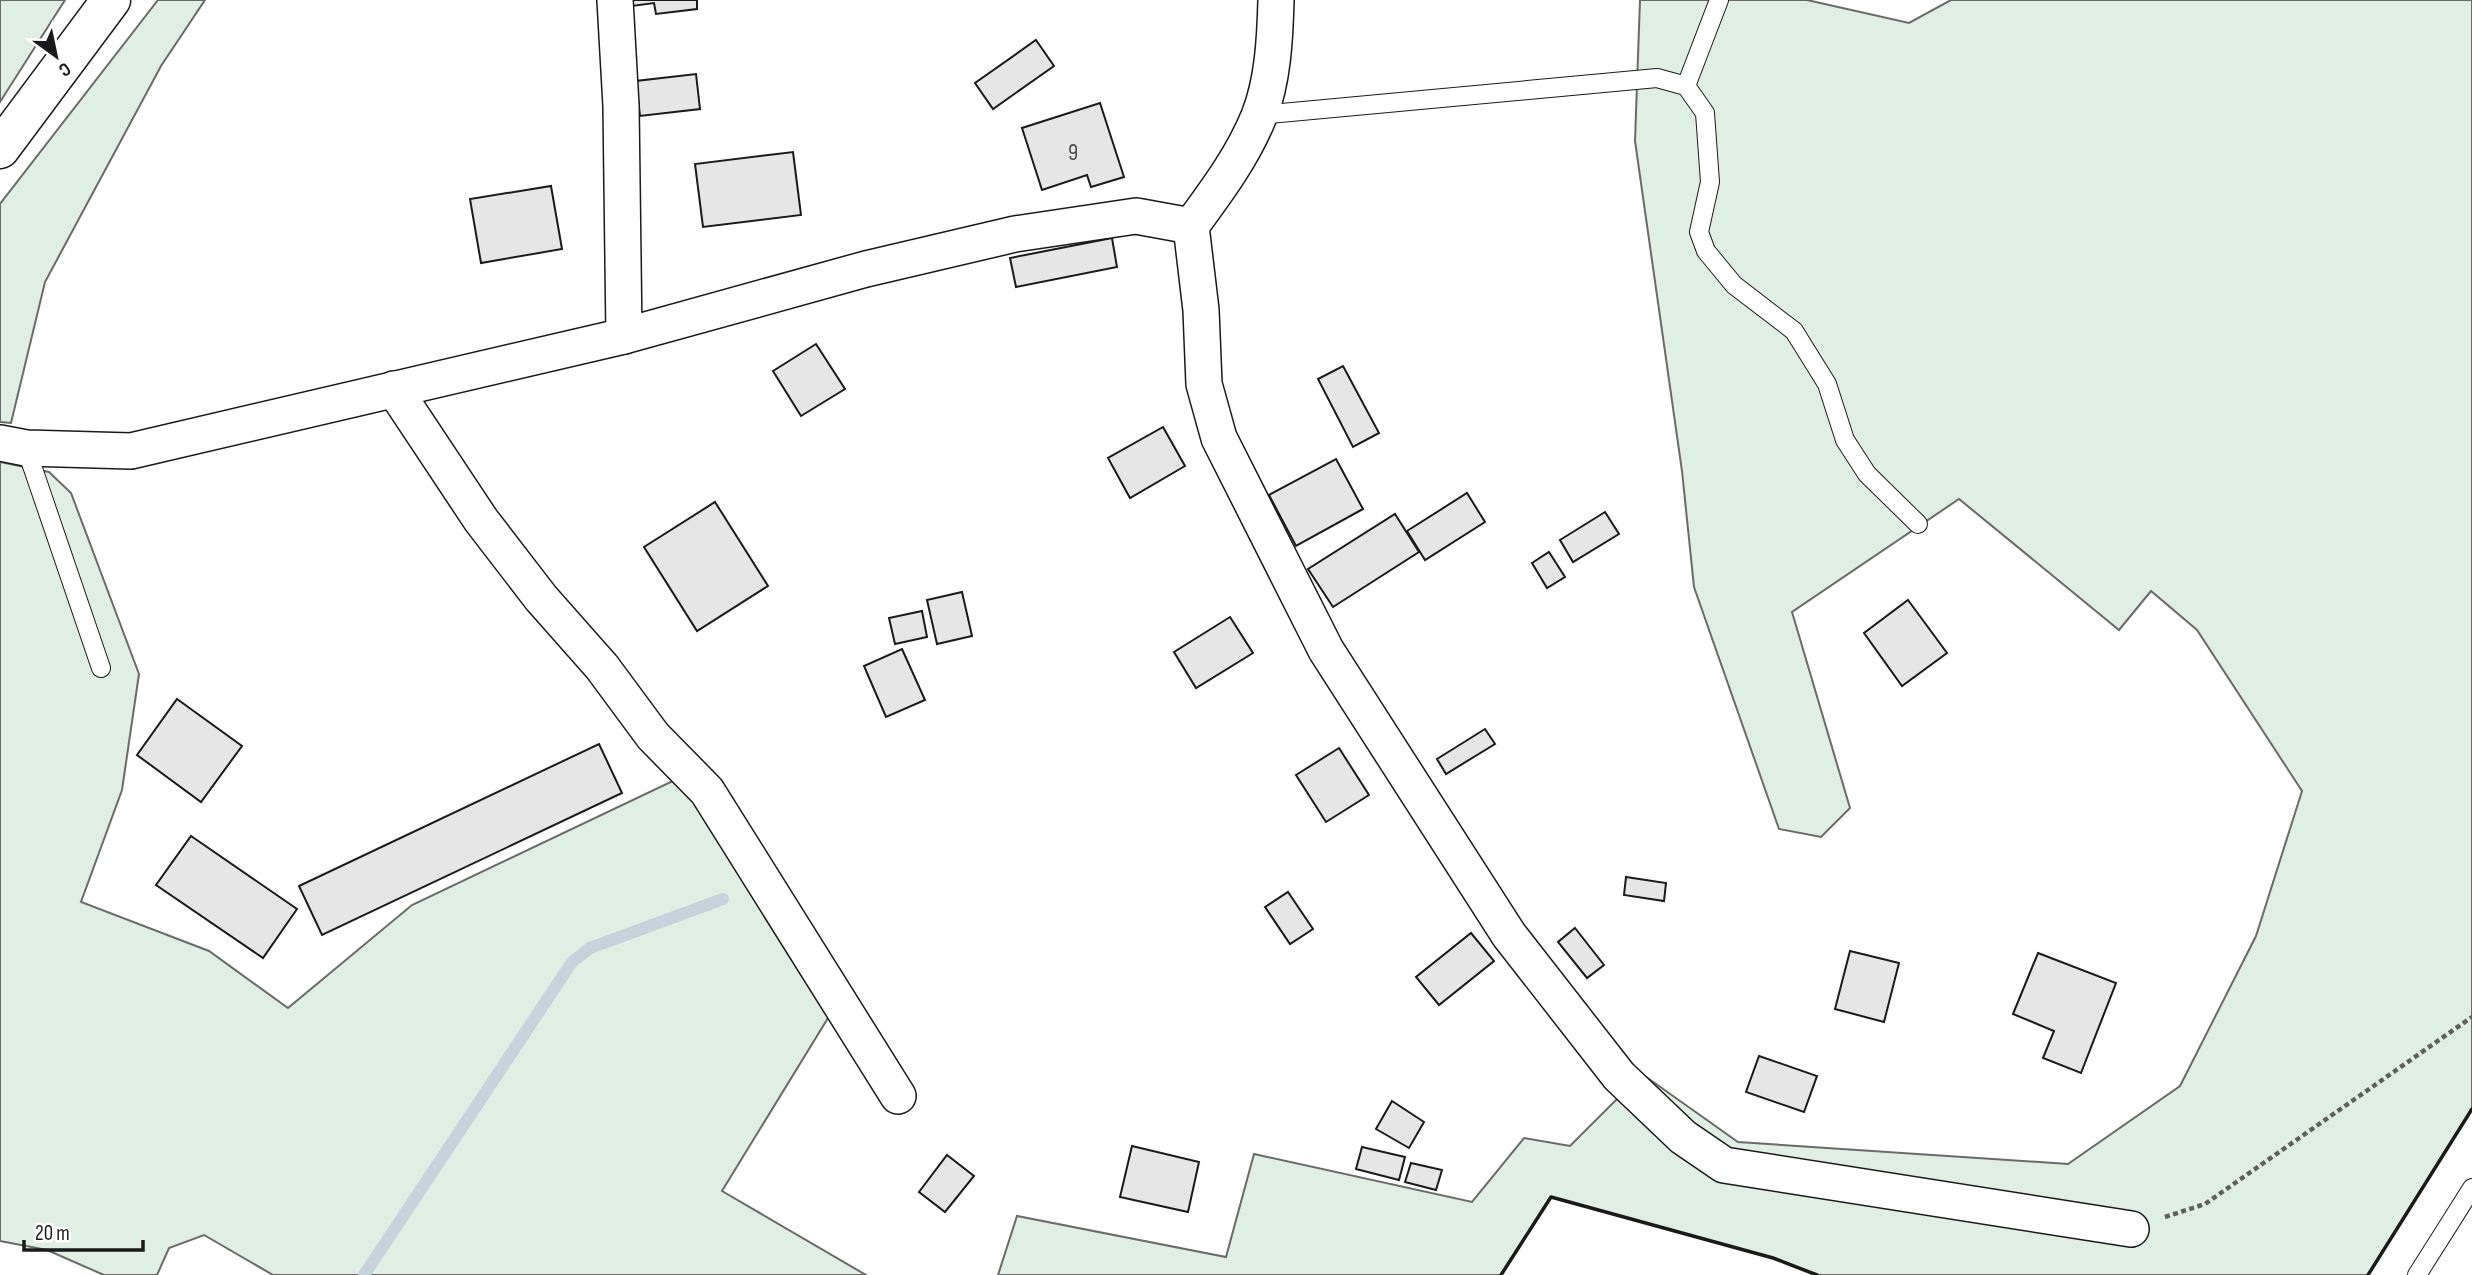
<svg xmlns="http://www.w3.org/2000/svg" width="2472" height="1275" font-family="'Sofia Sans Condensed',sans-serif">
	<rect width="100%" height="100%" fill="#fff"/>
	<g fill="#e0efe3" stroke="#6a6a6a" stroke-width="2">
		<path d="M0,0H65L0,102Z"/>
		<path d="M158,0H205L161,66L45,282L11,423L0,422V204Z"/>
		<path d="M1640,0H1807L1909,23L1951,0H2472V1109L2368,1275H1817L1773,1258L1551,1197L1501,1275H998L1017,1216L1226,1257L1254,1154L1472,1202L1524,1138L1570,1146L1642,1074L1738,1142L2068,1164L2180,1086L2256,936L2302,791L2197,630L2151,591L2119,630L1959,499L1792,612L1850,808L1821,837L1779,829L1694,587L1682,471L1635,141Z"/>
		<path d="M0,462L49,472L71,493L139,674L122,790L81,902L209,951L288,1008L412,905L700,768L847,987L722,1191L866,1275H273L204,1235L169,1248L157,1275H104L47,1250L0,1241Z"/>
	</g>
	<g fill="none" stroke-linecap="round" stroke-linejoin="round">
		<path stroke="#c6d2dc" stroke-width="12" d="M364,1275L572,962L590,948L723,899"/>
	</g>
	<g fill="#e6e6e6" stroke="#1a1a1a" stroke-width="2">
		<path d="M631,0H697V9L656,14L654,3L632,6Z"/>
		<path d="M1036,40L1054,66L993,109L975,83Z"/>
		<path d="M696,74L700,109L640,116L636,81Z"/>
		<path d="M1100,103L1124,177L1091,187L1087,175L1042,190L1022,128Z"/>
		<path d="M793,152L801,215L703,227L695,164Z"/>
		<path d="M551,186L562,249L481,263L470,199Z"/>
		<path d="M1112,238L1117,267L1016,287L1010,258Z"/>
		<path d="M816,344L845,389L801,416L773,371Z"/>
		<path d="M1343,366L1379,433L1353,447L1318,379Z"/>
		<path d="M1163,427L1185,466L1130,498L1108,458Z"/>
		<path d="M1336,459L1363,509L1296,546L1269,495Z"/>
		<path d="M1467,493L1485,522L1425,560L1407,531Z"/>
		<path d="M715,502L768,586L697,631L644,547Z"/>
		<path d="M1605,512L1619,534L1573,562L1560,540Z"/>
		<path d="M1395,514L1419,552L1333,607L1308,569Z"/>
		<path d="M1549,552L1565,577L1547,588L1532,563Z"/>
		<path d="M962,592L972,636L937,644L927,600Z"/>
		<path d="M1908,600L1947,653L1902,686L1864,633Z"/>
		<path d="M922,611L927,637L895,644L889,618Z"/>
		<path d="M1230,617L1253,653L1196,688L1174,652Z"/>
		<path d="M902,649L925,700L886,717L864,666Z"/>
		<path d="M177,699L242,746L201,802L137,755Z"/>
		<path d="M1485,729L1495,744L1446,774L1437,759Z"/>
		<path d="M599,744L622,793L322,935L299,886Z"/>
		<path d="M1339,748L1369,795L1326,822L1296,775Z"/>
		<path d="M191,836L297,909L263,958L156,885Z"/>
		<path d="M1626,877L1666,883L1664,901L1624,895Z"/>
		<path d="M1288,892L1313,929L1290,944L1265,907Z"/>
		<path d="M1575,928L1604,965L1587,978L1558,942Z"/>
		<path d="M1471,933L1494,961L1439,1005L1416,977Z"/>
		<path d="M1850,951L1899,963L1884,1022L1835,1009Z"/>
		<path d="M2038,953L2116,983L2081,1073L2043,1058L2054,1031L2013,1014Z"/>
		<path d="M1759,1056L1817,1076L1804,1112L1746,1092Z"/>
		<path d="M1392,1101L1424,1122L1409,1148L1376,1129Z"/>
		<path d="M1132,1146L1199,1162L1188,1212L1120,1197Z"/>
		<path d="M1362,1147L1405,1157L1399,1180L1356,1169Z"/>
		<path d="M947,1155L974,1176L945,1212L919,1192Z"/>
		<path d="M1411,1163L1442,1170L1436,1190L1405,1182Z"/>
	</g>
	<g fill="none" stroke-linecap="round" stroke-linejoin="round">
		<g stroke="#1a1a1a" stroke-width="20">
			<g id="service">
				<path d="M1686,86L1719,0"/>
				<path d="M1259,115L1657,78L1686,86L1705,113L1710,182L1699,232L1706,251L1734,285L1794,331L1827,384L1845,440L1867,474L1918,524"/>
				<path d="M26,448L101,668"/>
				<path d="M2417,1275L2472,1188"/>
			</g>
		</g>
		<g stroke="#1a1a1a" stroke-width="38">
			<g id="minor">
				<path d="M615,0L621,106L624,336"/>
				<path d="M1276,0C1275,38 1273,81 1259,116C1243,156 1216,192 1191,226L1201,310L1204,384L1219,438L1326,650L1509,935L1619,1076L1683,1137L1724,1165L2131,1229"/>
				<path d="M394,389L481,520L541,598L602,667L653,736L707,791L898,1096"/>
				<path d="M0,443L26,448L131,451L624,336L866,269L1015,234L1136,216L1191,226"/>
			</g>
		</g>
		<g stroke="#1a1a1a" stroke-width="41">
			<path id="secondary" d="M0,149L111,0"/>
		</g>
		<path stroke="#5f5f5f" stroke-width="4.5" stroke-dasharray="5 3.5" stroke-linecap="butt" d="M2165,1217L2205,1204L2472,1017"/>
		<use href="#service" stroke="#fff" stroke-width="18"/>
		<use href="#minor" stroke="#fff" stroke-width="35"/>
		<use href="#secondary" stroke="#fff" stroke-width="38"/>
		<g stroke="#1a1a1a" stroke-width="3.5">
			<path d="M1501,1275L1551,1197L1773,1258L1817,1275"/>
			<path d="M2368,1275L2472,1109"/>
		</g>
	</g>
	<g text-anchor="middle" stroke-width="5" stroke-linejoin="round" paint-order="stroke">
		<g font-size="23" fill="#4d4d4d">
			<text x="1073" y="160">9</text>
		</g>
	</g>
	<g transform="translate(56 56) rotate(147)" stroke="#ffffff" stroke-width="5" paint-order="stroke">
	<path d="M0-5L12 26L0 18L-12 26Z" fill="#1a1a1a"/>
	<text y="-10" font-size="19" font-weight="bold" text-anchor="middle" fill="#1a1a1a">С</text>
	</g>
	<path d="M24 1240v10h119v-10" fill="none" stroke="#1a1a1a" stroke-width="3.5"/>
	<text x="35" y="1240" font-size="21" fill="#1a1a1a" stroke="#ffffff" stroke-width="5" paint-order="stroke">20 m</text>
</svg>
